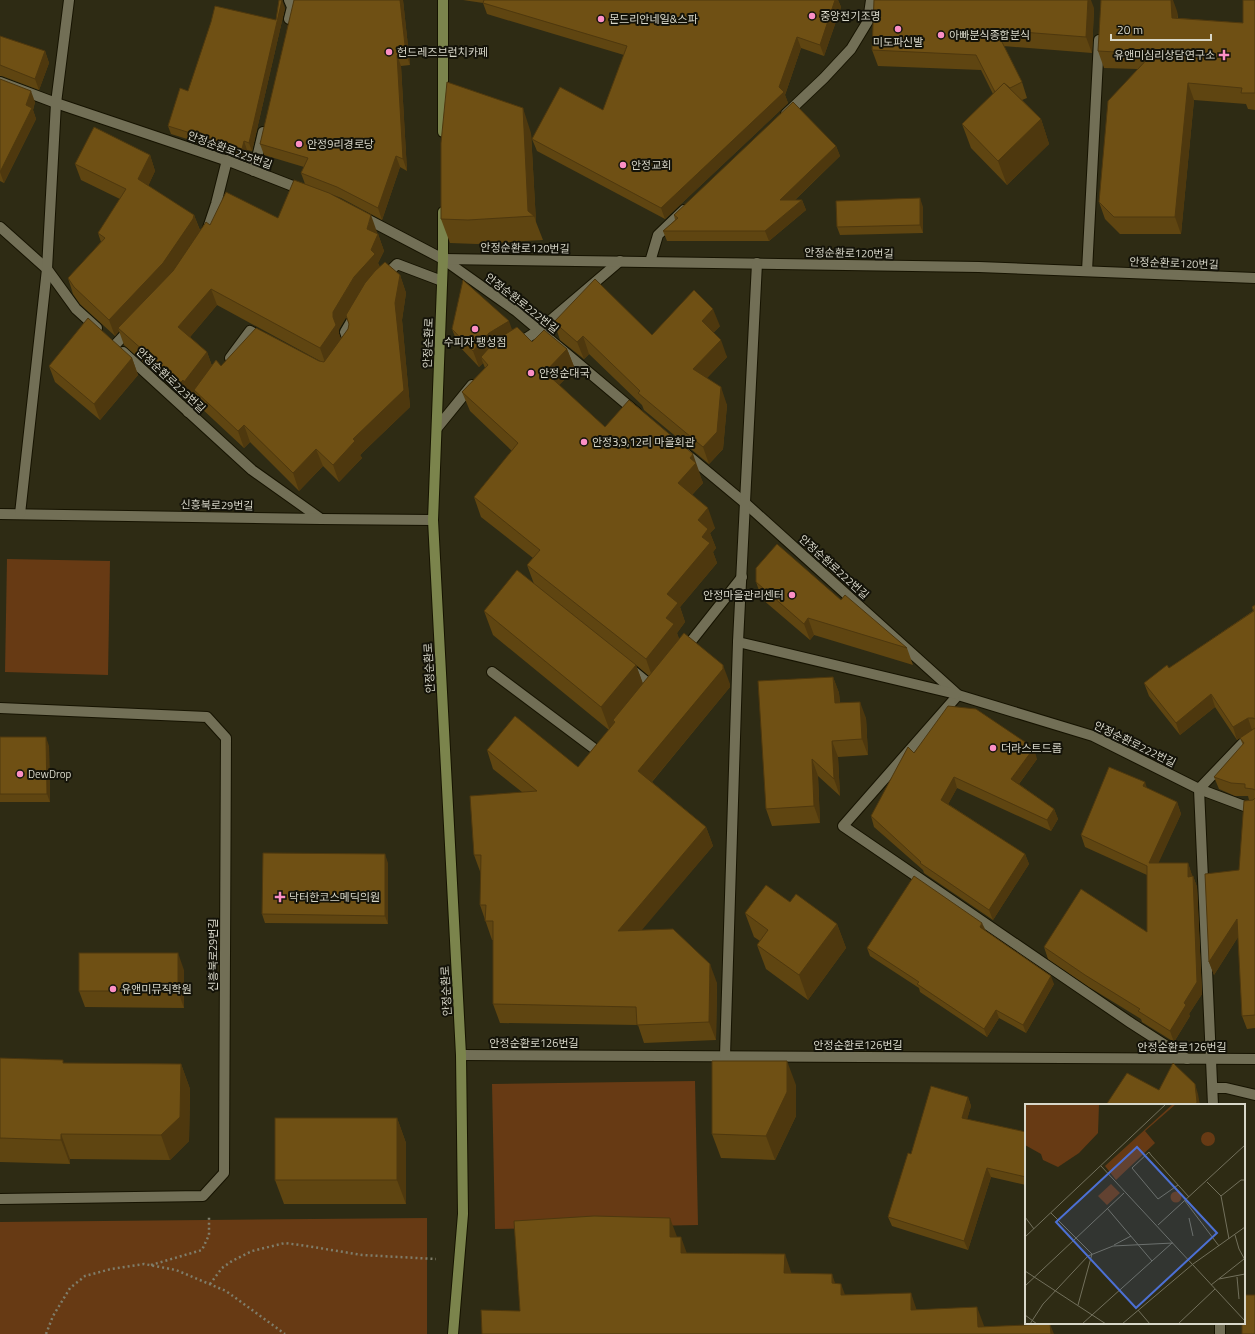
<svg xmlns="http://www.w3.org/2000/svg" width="1255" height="1334" font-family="'Titillium Web','Noto Sans KR',sans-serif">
	<rect width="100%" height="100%" fill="#2e2b14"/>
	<g fill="#673a14">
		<path d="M7,559L110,561L108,675L5,672Z"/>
		<path d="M695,1081L698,1225L495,1229L492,1084Z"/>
		<path d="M427,1218V1334H0V1222Z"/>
	</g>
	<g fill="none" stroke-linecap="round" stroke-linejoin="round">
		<g stroke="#161300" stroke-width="12">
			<g id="lane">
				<path d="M289,0L292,7L289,19"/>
				<path d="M0,82L56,103L234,163L303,190"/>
				<path d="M786,114L824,78L851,49L868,21L871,0"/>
				<path d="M254,171L263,132"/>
				<path d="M363,217L443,259"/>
				<path d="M0,227L47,269L76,309L97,328"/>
				<path d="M650,262L658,235L684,210"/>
				<path d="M1087,271L1099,40"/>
				<path d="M383,278L397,264L442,281"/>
				<path d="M347,345L349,343L345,332L355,315"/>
				<path d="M516,345L539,330L620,261"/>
				<path d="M123,352L252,470L321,519"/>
				<path d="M230,358L250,331L263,338"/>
				<path d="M188,412L205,390"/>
				<path d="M437,428L472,385"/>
				<path d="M685,649L742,577"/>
				<path d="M631,669L654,688"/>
				<path d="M492,672L600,753L603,750"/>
				<path d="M958,695L843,826L1131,1023L1187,1059"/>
				<path d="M1213,1088H1226L1255,1095"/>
			</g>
		</g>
		<g stroke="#161300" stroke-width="12">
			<g id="street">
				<path d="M205,237L216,204L227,160"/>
				<path d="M443,259L516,311L636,412"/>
				<path d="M443,259L979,267L1255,278"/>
				<path d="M115,345L131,328"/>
				<path d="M685,453L745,503L958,695L1093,736L1199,789L1247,807H1255"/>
				<path d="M0,514L321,519L433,520"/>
				<path d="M20,514L47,269L56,103L69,0"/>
				<path d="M738,642L956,694"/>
				<path d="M0,708L207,717L226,738L224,1173L203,1196L0,1199"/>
				<path d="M461,1055L1255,1059"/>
				<path d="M725,1056L738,642L757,263"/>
				<path d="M1213,1105L1199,789L1243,743L1255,736"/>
				<path d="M1220,1323V1334"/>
			</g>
		</g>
		<g stroke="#161300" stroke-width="12">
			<g id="secondary">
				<path d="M443,0V132"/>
				<path d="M443,212V259L433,520L461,1055L463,1214L453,1334"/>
			</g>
		</g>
		<g stroke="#7f7d6a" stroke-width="2.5" stroke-dasharray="2 3" stroke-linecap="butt">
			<path d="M151,1265L202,1250L209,1235V1217"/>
			<path d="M210,1284L222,1268L232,1261L252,1251L285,1243L307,1246L362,1255L436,1259"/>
			<path d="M46,1334L53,1316L70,1288L85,1276L111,1269L144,1264L176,1270L226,1291L285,1334"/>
		</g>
		<use href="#lane" stroke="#726f56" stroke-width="10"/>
		<use href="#street" stroke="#726f56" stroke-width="10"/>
		<use href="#secondary" stroke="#7b844c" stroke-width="10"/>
	</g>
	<g fill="#5f4511" fill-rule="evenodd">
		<path d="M403,0L410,65L401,66L407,171L400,167L382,220L341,198L331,194L377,232V234H378L384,251L378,263L380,267L400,275L406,293L402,320L410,407L360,455L362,458L339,482L323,466L299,491L250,442L244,448L200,407L195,393L190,398L189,397L186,400L124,345L119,331L115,336L80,304L73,294L68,278L101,242L98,233L120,199L81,180L75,164L150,155L155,171L148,186L194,215L200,230L210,225L278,218L305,184L301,173L304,167L264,155L260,144ZM217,305L320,361L212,366L207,352L190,337ZM346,317L349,324L348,329L341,339L339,334V329Z"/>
		<path d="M463,0H838L841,7L824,56L801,48L785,95L788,103L665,219L537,151L532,139L603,110L624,55L487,14L483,3Z"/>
		<path d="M1255,0V110L1248,109L1246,104L1194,100L1181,234H1120L1105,219L1099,202L1137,69L1104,68L1098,51L1177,11L1178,18L1243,23Z"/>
		<path d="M285,8L252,151L247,150L245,157L171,134L168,126L188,91L276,20Z"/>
		<path d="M1094,8L1092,53L1003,46L1022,82L1027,98L1022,100L1041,119L1049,144L1007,185L971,148L962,124L993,94L981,70L878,66L872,50Z"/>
		<path d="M0,36L45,51L49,63L39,90L2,76H0Z"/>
		<path d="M0,79L35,102L33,110L36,119L4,183L0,181Z"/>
		<path d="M531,133L536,222L543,240L477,244L450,243L441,219Z"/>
		<path d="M836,146L840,156L795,200H802L806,210L769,241H667L663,231L675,220L674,215Z"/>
		<path d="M923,207V233L840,235L837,227Z"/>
		<path d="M554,322L652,335L720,326L713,333L727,357L707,378L727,405L723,449L709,464L644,410L642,405L589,354L584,359L560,340Z"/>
		<path d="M452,329L512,331L532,342L567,349L575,369L559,385L605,427L700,474V475L703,483L692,495L715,528L710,533L716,548L713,552L717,563L680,607L685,622L677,633L679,639L730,684V687L652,782L706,827L713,846L641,930L717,983L716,1040L644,1043L638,1025L500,1023L493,1004V940H492L480,905L481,874L474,855L522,792L493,769L487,750L578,767L609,730L493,635L484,611L534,584L527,565L533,558L481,517L474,497L512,451L470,411L462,392L485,368L483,363L479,367L458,345ZM636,665L649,676L643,684Z"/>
		<path d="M132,358L138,375L100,420L55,382L49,366Z"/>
		<path d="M756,582L841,600L907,648L913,665L814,635L810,640L762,599Z"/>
		<path d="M1255,605V1028L1247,1029L1242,1016L1238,937L1214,975L1209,962L1239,870L1249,800L1248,796H1235L1219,789L1214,777L1243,745L1240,738L1245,735L1237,740L1215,707L1180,735L1149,696L1144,683L1169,668L1253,611L1252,607Z"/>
		<path d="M833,677L839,693L840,703L866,718L868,755L838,757L840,796L818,776L820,823L772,826L766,809Z"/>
		<path d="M0,737L49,746L50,802H0Z"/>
		<path d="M914,753L1037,759L1019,784L1054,809L1058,819L1051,831L957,788L948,804L1025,854L1029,864L993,920L924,873L923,870L874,827L871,816Z"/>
		<path d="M1147,788L1177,802L1181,814L1158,863H1188L1192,876H1193L1197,887L1202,994L1189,1014L1190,1016L1174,1042L1142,1022L1141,1019L1089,987L1048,959L1044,947L1147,932V875L1085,847L1081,835Z"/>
		<path d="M388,863V924L265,923L262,914Z"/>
		<path d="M790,902L837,924L846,948L808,1000L766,969L757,945L760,941L754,937L745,913Z"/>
		<path d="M986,931L1054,984L1026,1033L999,1018L987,1037L920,992L919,988L870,956L867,948Z"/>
		<path d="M184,970V1008L85,1007L79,991Z"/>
		<path d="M0,1058L64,1063L181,1064L190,1089L189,1141L170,1160L70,1159V1164L0,1162Z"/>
		<path d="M796,1085V1116L775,1160L721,1158L712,1134Z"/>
		<path d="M968,1097L971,1106L967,1119L1026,1132V1185L991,1177L968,1250L892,1226L888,1217L911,1154Z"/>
		<path d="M397,1118L406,1143V1204H284L275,1180Z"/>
	</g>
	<g fill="#4e380e">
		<path d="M282,0L285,8L252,151L249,143Z"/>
		<path d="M400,0H403L410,65L406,54Z"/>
		<path d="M835,0H838L841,7L824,56L820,45Z"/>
		<path d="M1088,0H1091L1094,8L1092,53L1086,37Z"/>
		<path d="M1171,0H1173L1177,11L1178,34L1172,18Z"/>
		<path d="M797,37L801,48L785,95L788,103L665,219L661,208L779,87Z"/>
		<path d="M45,51L49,63L39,90L35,79Z"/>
		<path d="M397,55L401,66L407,171L403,159Z"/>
		<path d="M1188,83L1194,100L1181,234L1175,217Z"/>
		<path d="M31,91L35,102L33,110L36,119L4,183L0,172L26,105Z"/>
		<path d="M523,108L531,133L536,222L534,216L528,211Z"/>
		<path d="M1041,119L1049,144L1007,185L998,161Z"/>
		<path d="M244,141L247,150L245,157L242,149Z"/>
		<path d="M836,146L840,156L783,211L780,200Z"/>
		<path d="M150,155L155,171L144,195L138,179Z"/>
		<path d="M396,156L400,167L382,220L378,208Z"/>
		<path d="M920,198L923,207V233L920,225Z"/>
		<path d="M802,200L806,210L769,241L765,231Z"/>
		<path d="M194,215L200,231L169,279L118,328L119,331L115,336L109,320Z"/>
		<path d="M371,215L377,232L373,246L367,229Z"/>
		<path d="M378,234L384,251L378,263L381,271L360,294L339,329V334L333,317V312L371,250Z"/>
		<path d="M400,275L406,293L402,320L410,407L360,455L362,458L339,482L333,465L395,303Z"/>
		<path d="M211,289L217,305L184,344L178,327Z"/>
		<path d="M713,309L720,326L708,338L702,321Z"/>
		<path d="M509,321L515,338L481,357L483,363L479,367L473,351L489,333Z"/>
		<path d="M336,325L342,342L326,365L320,348Z"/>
		<path d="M583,336L589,354L584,359L577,342Z"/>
		<path d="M721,340L727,357L699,386L693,369Z"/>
		<path d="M567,349L575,369L552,392L545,372Z"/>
		<path d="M207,352L213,369L194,390L195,393L190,398L184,382Z"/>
		<path d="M132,358L138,375L100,420L94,404Z"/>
		<path d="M183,380L189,397L186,400L180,383Z"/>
		<path d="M721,387L727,405L723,449L709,464L703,447Z"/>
		<path d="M244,425L250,442L244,448L238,431Z"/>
		<path d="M316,449L323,466L299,491L293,473Z"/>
		<path d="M693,454L700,474V475L703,483L685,502L678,483L690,458Z"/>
		<path d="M708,508L715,528L710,533L716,548L713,552L717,563L680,607L685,622L677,633L681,644L653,679L646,659L667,594L702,537L698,520Z"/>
		<path d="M808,618L814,635L810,640L804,624Z"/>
		<path d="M636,665L645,689L615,722L613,720L615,725L610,731L601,707Z"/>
		<path d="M723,665L730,684V687L645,790L638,771Z"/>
		<path d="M833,677L839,693L841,720L835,703Z"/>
		<path d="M1211,694L1215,707L1180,735L1176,723Z"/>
		<path d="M860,702L866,718L868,755L862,739Z"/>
		<path d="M1248,718L1252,730L1237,740L1233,727Z"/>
		<path d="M46,737L49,746L50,802L47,794Z"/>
		<path d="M832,741L838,757L840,796L834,779Z"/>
		<path d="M1034,748L1037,759L1015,789L1011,779Z"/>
		<path d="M812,759L818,776L820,823L814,806Z"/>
		<path d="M954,777L957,788L945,810L941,800Z"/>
		<path d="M1145,782L1149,794L1143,786Z"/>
		<path d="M1177,802L1181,814L1153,875L1149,863Z"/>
		<path d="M1054,809L1058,819L1051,831L1047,820Z"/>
		<path d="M706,827L713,846L625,950L618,931Z"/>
		<path d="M385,854L388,863V924L385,916Z"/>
		<path d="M1025,854L1029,864L993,920L989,910Z"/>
		<path d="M1188,863L1192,875V888L1188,877Z"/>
		<path d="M1193,876L1197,887L1202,994L1189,1014L1190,1016L1174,1042L1170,1031L1184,1003Z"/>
		<path d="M1237,919L1241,932L1214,975L1209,962Z"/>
		<path d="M982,923L986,931L980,927Z"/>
		<path d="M837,924L846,948L808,1000L799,975Z"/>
		<path d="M178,953L184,970V1008L178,991Z"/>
		<path d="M710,964L717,983L716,1040L709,1022Z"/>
		<path d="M1051,976L1054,984L1026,1033L1023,1025Z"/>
		<path d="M996,1010L999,1018L987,1037L984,1029Z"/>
		<path d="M787,1061L796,1085V1116L775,1160L766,1136Z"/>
		<path d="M181,1064L190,1089L189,1141L170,1160L161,1135Z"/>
		<path d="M1195,1084L1198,1094L1200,1105H1196Z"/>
		<path d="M968,1097L971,1106L965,1127L962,1118Z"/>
		<path d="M397,1118L406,1143V1204L397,1180Z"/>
		<path d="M61,1134L70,1159V1164L61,1140Z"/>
		<path d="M987,1168L991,1177L968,1250L964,1241Z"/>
		<path d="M670,1218L679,1242L670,1237Z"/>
		<path d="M681,1237L690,1262L681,1253Z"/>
		<path d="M785,1254L793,1278L784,1273Z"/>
		<path d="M832,1274L840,1298L832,1283Z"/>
		<path d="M841,1284L850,1308L841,1295Z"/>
		<path d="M911,1293L919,1317L911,1310Z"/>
		<path d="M977,1307L986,1331L978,1327Z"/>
		<path d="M1050,1324L1054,1334H1051Z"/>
	</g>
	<g fill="#6f5014" stroke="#4e380e">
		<path d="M279,0H282L249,143L244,141L242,149L168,126L180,88L188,91L211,22L215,6L276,20Z"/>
		<path d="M294,0H400L406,54L397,55L403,159L396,156L378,208L337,187L301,173L308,158L260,144Z"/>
		<path d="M484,0H835L820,45L797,37L779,87L784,92L661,208L532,139L560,87L603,110L627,46L483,3Z"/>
		<path d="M874,0H1088L1086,37L996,30L1022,82L1010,88L1004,83L995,92L976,55L872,50Z"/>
		<path d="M1101,0H1171L1172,18L1243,23V0H1255V93H1241L1242,88L1188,83L1175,217H1114L1099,202L1108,101L1152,54L1098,51Z"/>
		<path d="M0,36L45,51L35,79L0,65Z"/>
		<path d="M0,79L31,91L26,105L32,108L0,172Z"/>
		<path d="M447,82L523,108L528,211L534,216L468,220L441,219V143Z"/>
		<path d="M1004,83L1041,119L998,161L962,124Z"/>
		<path d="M793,102L836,146L780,200H802L765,231H663L678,218L674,215Z"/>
		<path d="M94,127L150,155L138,179L194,215L193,219L163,263L109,320L74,287L68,278L105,238L98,233L126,189L75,164Z"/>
		<path d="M294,180L329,193L371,215L367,229L378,234L371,250L375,254L354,277L333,312V317L336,325L320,348L211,289L178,327L207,352L184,382L183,380L180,383L118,328L173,271L206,222L210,225L226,192L278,218Z"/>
		<path d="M920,198V225L837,227L836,201Z"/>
		<path d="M385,262L400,275L395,303L404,390L353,439L355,441L333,465L316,449L293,473L244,425L238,431L194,390L216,360L221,366L256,328L319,361L324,362L348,329L349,324L346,315L365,283L375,271Z"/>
		<path d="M595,279L652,335L694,290L713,309L702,321L721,340L693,369L721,387L717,432L703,447L638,393L640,391L583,336L577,342L554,322Z"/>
		<path d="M463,280L509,321L489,333L473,351L452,329Z"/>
		<path d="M88,318L132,358L94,404L49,366Z"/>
		<path d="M517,327L532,342L544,330L567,349L545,372L605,427L629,400L693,454L690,458L696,463L678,483L708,508L698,520L708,529L702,537L710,543L667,594L678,603L666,618L674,624L646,659L527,565L540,550L474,497L518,443L462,392L488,365L481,357L496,340Z"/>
		<path d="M777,544L841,600L845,595L907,648L808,618L804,624L756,582V568Z"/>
		<path d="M517,570L636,665L601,707L484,611Z"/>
		<path d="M1255,605V719L1253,718H1248L1233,727L1211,694L1176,723L1144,683L1167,665L1169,668L1254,611L1252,607Z"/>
		<path d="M684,633L723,665V669L638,771L706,827L618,931L673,929L710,964L709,1022L637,1025L636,1007L493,1004V921H485L486,905H480L481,855H474L470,796L537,791L487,750L515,716L578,767L615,722L613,720Z"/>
		<path d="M833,677L835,703L860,702L862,739L832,741L834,779L812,759L814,806L766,809L758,681Z"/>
		<path d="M948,706L976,709L1034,748L1011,779L1054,809L1047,820L954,777L941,800L1025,854L989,910L920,863L921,862L871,816L908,747L914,753Z"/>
		<path d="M1255,728V790L1253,789L1245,788V784L1231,783L1214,777L1244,743L1240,738Z"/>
		<path d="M0,737H46L47,794H0Z"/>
		<path d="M1109,767L1145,782L1143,786L1177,802L1149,863H1188V877L1193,876L1197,982L1184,1003L1186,1005L1170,1031L1138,1011L1140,1009L1085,975L1044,947L1081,889L1147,932V866L1081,835Z"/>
		<path d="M1255,798V1015L1242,1016L1237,919L1209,962L1205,874L1239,870L1244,801L1253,800Z"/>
		<path d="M263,853L385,854V916L262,914Z"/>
		<path d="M914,876L982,923L980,927L1051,976L1023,1025L996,1010L984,1029L917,984L919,982L867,948Z"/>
		<path d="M766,885L790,902L796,894L837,924L799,975L757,945L768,930L745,913Z"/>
		<rect x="79" y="953" width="99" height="38"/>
		<path d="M0,1058L63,1060V1063L181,1064L180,1117L161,1135L61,1134V1140L0,1138Z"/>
		<path d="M712,1061H787V1092L766,1136L712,1134Z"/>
		<path d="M1173,1063L1195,1084L1197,1102L1196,1105H1106L1127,1073L1159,1090Z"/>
		<path d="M931,1086L968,1097L962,1118L1026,1132V1177L987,1168L964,1241L888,1217L908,1153L911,1154Z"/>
		<rect x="275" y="1118" width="122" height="62"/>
		<path d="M594,1216L670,1218V1237H681V1253L785,1254L784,1273L832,1274V1283L841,1284V1295L911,1293V1310L977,1307L978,1327L1050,1324L1051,1334H482L481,1310L520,1311L514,1221Z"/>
		<path d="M1244,1295H1255V1334H1242V1323H1244Z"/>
	</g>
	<g fill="#fb8fc5" stroke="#141309" stroke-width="1.5">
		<circle cx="812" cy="16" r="4"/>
		<circle cx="601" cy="19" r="4"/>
		<circle cx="898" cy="29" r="4"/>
		<circle cx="941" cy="35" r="4"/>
		<circle cx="389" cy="52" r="4"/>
		<path d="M1222 49h4v4h4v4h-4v4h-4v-4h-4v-4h4z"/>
		<circle cx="299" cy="144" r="4"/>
		<circle cx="623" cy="165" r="4"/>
		<circle cx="475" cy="329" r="4"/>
		<circle cx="531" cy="373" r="4"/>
		<circle cx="584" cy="442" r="4"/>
		<circle cx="792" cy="595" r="4"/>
		<circle cx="993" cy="748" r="4"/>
		<circle cx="20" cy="774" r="4"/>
		<path d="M278 891h4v4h4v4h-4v4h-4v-4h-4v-4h4z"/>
		<circle cx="113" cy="989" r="4"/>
	</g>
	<g text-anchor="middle" stroke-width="4" stroke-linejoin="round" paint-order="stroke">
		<g font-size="11" fill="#d8d7c9" stroke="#141309" text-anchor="start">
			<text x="820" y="20">중앙전기조명</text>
			<text x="609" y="23">몬드리안네일&amp;스파</text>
			<text x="949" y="39">아빠분식종합분식</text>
			<text x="898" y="46" text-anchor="middle">미도파신발</text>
			<text x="397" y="56">헌드레즈브런치카페</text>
			<text x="1215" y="59" text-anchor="end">유앤미심리상담연구소</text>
			<text x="307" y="148">안정9리경로당</text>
			<text x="631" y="169">안정교회</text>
			<text x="475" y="346" text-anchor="middle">수피자 팽성점</text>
			<text x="539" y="377">안정순대국</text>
			<text x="592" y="446">안정3,9,12리 마을회관</text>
			<text x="784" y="599" text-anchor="end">안정마을관리센터</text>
			<text x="1001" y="752">더라스트드롭</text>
			<text x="28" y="778">DewDrop</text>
			<text x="289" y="901">닥터한코스메딕의원</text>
			<text x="121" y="993">유앤미뮤직학원</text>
		</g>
		<g font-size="11" fill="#d8d7c9" stroke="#141309">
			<text transform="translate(230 150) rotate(20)" y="4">안정순환로225번길</text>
			<text transform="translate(525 248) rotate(1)" y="4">안정순환로120번길</text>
			<text transform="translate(849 253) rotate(1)" y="4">안정순환로120번길</text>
			<text transform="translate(1174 263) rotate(2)" y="4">안정순환로120번길</text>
			<text transform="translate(522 303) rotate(38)" y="4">안정순환로222번길</text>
			<text transform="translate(428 343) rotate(-88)" y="4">안정순환로</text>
			<text transform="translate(171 380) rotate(43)" y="4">안정순환로223번길</text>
			<text transform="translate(217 505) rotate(1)" y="4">신흥북로29번길</text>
			<text transform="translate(834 567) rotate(42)" y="4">안정순환로222번길</text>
			<text transform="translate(429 668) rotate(-93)" y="4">안정순환로</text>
			<text transform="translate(1135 744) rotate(26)" y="4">안정순환로222번길</text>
			<text transform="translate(213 955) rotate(-90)" y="4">신흥북로29번길</text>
			<text transform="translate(446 991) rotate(-93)" y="4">안정순환로</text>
			<text x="534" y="1047">안정순환로126번길</text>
			<text x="858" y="1049">안정순환로126번길</text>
			<text x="1182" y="1051">안정순환로126번길</text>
		</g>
	</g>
	<g transform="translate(1025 1104)">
		<rect width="220" height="220" fill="#2e2b14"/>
		<path d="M0,0H74L73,29L54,49L33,63L18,56L16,50L0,41ZM148,0H151L120,27L130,39L91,76L80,62ZM176 35a7 7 0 1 1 14 0a7 7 0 1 1-14 0ZM86,80L95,89L82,101L73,92ZM145.5 93a5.5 5.5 0 1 1 11 0a5.5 5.5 0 1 1-11 0Z" fill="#673a14"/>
		<path fill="none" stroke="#72705c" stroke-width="1" d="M76,62L220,217M182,78L196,92M153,81L133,95L107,64L124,48L126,51L164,93M196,92L204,135M196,92L216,76H220M160,97L194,142M82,104L127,157M26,109L67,150L53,201M0,113L9,125M164,114L168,132M133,121L220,41M210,131L214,145L220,156M0,133L141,0M89,141L106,132M0,167L81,220M212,173L214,195M194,175L220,170M186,181L219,155M0,182L99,89M113,206L125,220M0,211L12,220M5,220L18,200L63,152L88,142L148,139M57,220L147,139M97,220L168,160L220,123M153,220L190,185"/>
		<path fill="#4c70d4" fill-opacity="0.15" stroke="#4c70d4" stroke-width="2" d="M112,43L192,129L111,204L31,118Z"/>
		<rect width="220" height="220" fill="none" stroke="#d8d7c9" stroke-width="2"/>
	</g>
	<path d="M1111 34v6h100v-6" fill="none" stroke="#d8d7c9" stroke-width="2"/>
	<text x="1117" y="34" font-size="12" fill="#d8d7c9" stroke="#141309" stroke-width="3" paint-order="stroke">20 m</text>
</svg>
